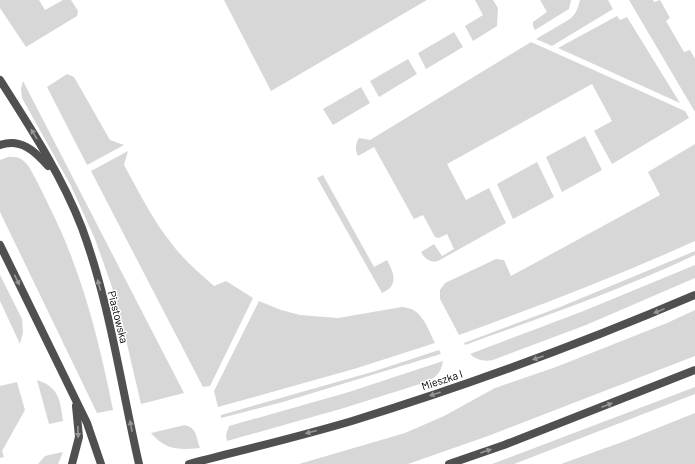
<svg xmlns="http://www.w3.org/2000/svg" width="695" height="464" font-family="Barlow,sans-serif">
	<rect width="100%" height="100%" fill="#fff"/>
	<g fill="#d7d7d7">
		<path d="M0,0H39L45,10L63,0H71L78,11L77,16L26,47L0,8Z"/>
		<path d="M224,0H427L271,91Z"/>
		<path d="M475,0H493L498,8L497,26L473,41L465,26L483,15Z"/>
		<path d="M540,0H571L569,9L535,30L533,26V22L547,12Z"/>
		<path d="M580,0H608L613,9L552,46L536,39L570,19C576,14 578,8 580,0Z"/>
		<path d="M629,0H653L654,2L660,0L670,18L666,21L684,52L690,50L695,59V112Z"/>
		<path d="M617,16L620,20L627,17L680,103L558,48Z"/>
		<path d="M454,32L463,47L426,69L418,53Z"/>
		<path d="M531,42L685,111L689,118L612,164L594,131L612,121L592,84L447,164L466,200L489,188L506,223L438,261C430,263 425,259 421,252L434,244L442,256L454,249L447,234L439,238L435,237L423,215L414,219L374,147L358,156C355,149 355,145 359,138L370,140Z"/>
		<path d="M408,59L417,74L379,97L370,81Z"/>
		<path d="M67,74L74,77L110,140L124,145L87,165L47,87Z"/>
		<path d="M23,81L184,393L141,404L120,314L111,284L95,239L71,186L22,98L21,89Z"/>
		<path d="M361,87L370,103L333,125L323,109Z"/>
		<path d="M585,136L602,170L562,192L546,157Z"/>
		<path d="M695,144V241C618,276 539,306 459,335L440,299V290L445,283L496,259L504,260L511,276L660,195L648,172Z"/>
		<path d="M128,151L124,165C139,192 153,221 172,244C184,260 199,273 214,286L226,281L253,298L210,386L203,387L91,171Z"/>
		<path d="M8,157C17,156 24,159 29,167C37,180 43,194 50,208C82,272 99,340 113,410L97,413L0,212V160Z"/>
		<path d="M537,162L554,197L513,219L497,184Z"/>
		<path d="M323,175L374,267L387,260C394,273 399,286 382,293L317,178Z"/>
		<path d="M695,251V255C621,290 542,317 465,345L464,343L560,307Z"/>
		<path d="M695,265V278L586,325L493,360C484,362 476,360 470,354L581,312Z"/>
		<path d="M0,275L22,319L23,332L20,344L0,301Z"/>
		<path d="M259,301L281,310L300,315L338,318L402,307C422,308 427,327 435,343L354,369L218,407L214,391Z"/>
		<path d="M695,310V356L488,436L408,464H299L405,433L444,416L495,388L556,367L667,323Z"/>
		<path d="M439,350L441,354L283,402L221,418V415L372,372Z"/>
		<path d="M443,361C441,375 433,380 420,384L344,408L227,441L226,435L229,426L349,392Z"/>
		<path d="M37,380C59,387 60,400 63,421L49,424Z"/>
		<path d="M17,382L25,410L2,451L4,457L0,458V386Z"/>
		<path d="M695,387V394L514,464H492Z"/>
		<path d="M695,413V464H561L625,441Z"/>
		<path d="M185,425C197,428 196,437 200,448C179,450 165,450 151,433Z"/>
		<path d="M63,452L58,464H38L45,456Z"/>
	</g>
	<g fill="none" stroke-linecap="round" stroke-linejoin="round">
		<g stroke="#505050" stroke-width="8">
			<path d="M0,80C30,127 62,176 82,228C110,304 121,386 139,464"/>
			<path d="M0,145C21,138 35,151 48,166"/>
			<path d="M0,245L87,423L101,464"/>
			<path d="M72,464L79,437L76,406"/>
		</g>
		<g stroke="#505050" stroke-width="8">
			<path d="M189,464C243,450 298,437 352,421C469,385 583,343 695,295"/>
			<path d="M449,464L504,445L695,370"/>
		</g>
	</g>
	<defs><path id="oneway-solid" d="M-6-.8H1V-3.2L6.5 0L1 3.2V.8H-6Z"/></defs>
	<g fill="#969696">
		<use href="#oneway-solid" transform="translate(34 134) rotate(-121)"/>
		<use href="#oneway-solid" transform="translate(17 280) rotate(64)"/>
		<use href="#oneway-solid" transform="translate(99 285) rotate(-105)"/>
		<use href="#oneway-solid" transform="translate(659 311) rotate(157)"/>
		<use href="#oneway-solid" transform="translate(538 358) rotate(161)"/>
		<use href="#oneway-solid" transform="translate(435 394) rotate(162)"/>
		<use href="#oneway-solid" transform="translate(607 405) rotate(-21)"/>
		<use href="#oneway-solid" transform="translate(131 426) rotate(-101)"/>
		<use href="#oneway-solid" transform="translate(78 432) rotate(89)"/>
		<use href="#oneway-solid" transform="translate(311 432) rotate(165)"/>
		<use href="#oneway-solid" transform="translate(486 451) rotate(-19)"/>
	</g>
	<g text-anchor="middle" stroke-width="3" stroke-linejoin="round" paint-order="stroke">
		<g font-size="11" fill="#000" stroke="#fff">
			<text transform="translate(118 317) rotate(76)" y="4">Piastowska</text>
			<text transform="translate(442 380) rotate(-18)" y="4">Mieszka I</text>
		</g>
	</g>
</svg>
